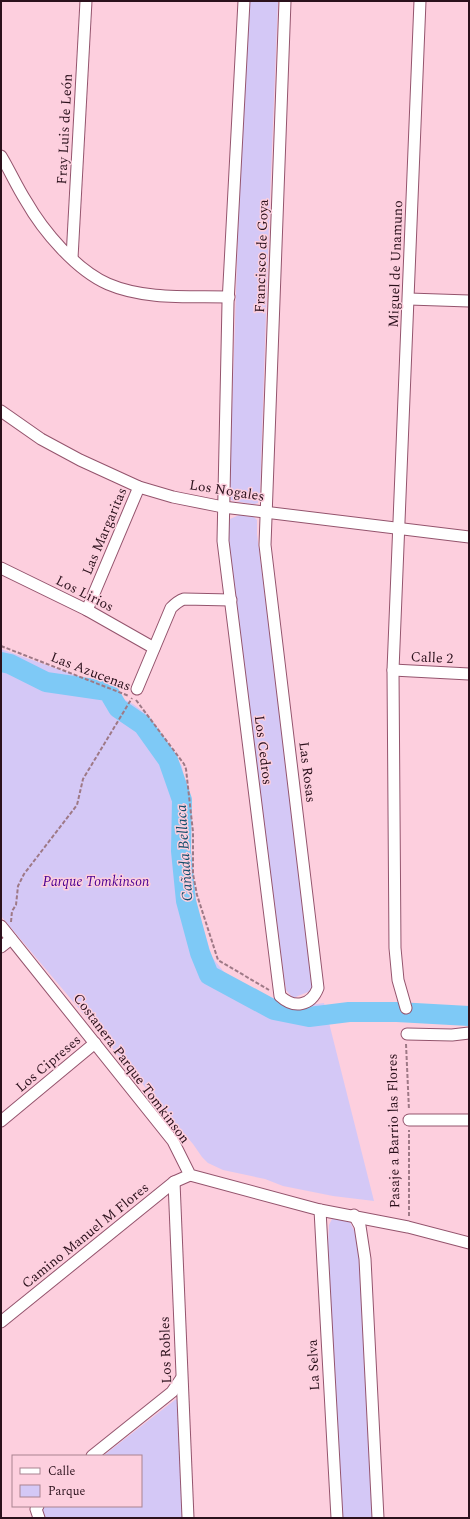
<svg xmlns="http://www.w3.org/2000/svg" width="470" height="1519" font-family="Spectral,serif">
	<rect width="100%" height="100%" fill="#fdcfde"/>
	<g fill="#d4c8f6">
		<path d="M246,1H278L269,223L260,495L258,503L254,504L233,501L230,499L229,496Z"/>
		<path d="M239,515L254,517L257,520V534L314,979V987L308,992L293,998L286,990L284,977L227,535L230,519Z"/>
		<path d="M1,649L89,680L133,704L146,714L182,766L189,810L188,856L191,888L212,957L224,972L254,990L282,1002L310,1005L324,1003L374,1201L333,1196L283,1186L265,1179L223,1170L208,1163L202,1157L193,1144L1,916Z"/>
		<path d="M333,1217L348,1218L361,1245L366,1355L367,1429L371,1440L376,1518H341L328,1246L329,1225Z"/>
		<path d="M176,1399L178,1401L183,1518H44L42,1513L43,1506H141V1456H103Z"/>
	</g>
	<g fill="none" stroke-linecap="round" stroke-linejoin="round">
		<path stroke="#7ec9f6" stroke-width="20" d="M1,662L10,664L46,682L108,691L118,708L143,725L168,760L182,800L181,851L186,901L200,953L209,975L274,1010L309,1017L349,1012H397L469,1016"/>
		<g stroke="#94546d" stroke-width="13">
			<g id="minor">
				<path d="M244,1L228,303L223,541L280,996C294,1009 311,1006 318,988L265,545L285,1"/>
				<path d="M1,156C10,171 17,187 26,201C43,231 76,270 108,284C145,300 190,296 229,297"/>
				<path d="M72,258L86,1"/>
				<path d="M409,299L469,301"/>
				<path d="M1,411L41,439L80,460L139,487L173,497L223,507L469,537"/>
				<path d="M1,568L87,610L154,648"/>
				<path d="M87,610L139,487"/>
				<path d="M393,670L469,674"/>
				<path d="M137,689L171,608C175,604 178,601 184,599L231,600"/>
				<path d="M1,926L173,1141L190,1175L320,1210L408,1227L469,1243"/>
				<path d="M1,947L11,939"/>
				<path d="M406,1008L398,980L395,948L393,670L420,1"/>
				<path d="M407,1034L452,1035L469,1033"/>
				<path d="M409,1120H469"/>
				<path d="M1,1121L95,1043"/>
				<path d="M174,1182L188,1518"/>
				<path d="M320,1210L337,1518"/>
				<path d="M354,1215L360,1226L365,1259L378,1518"/>
				<path d="M1,1322L174,1182L190,1175"/>
				<path d="M92,1456L172,1392L181,1379"/>
				<path d="M38,1506L36,1509L39,1518"/>
			</g>
		</g>
		<g stroke="#9e7986" stroke-width="2" stroke-dasharray="4 2" stroke-linecap="butt">
			<path d="M1,646L129,696"/>
			<path d="M136,700L184,764L186,769L193,832V874L197,895L218,960L269,990"/>
			<path d="M11,922L12,911L16,905L18,886L24,874L77,805L83,779L132,698"/>
			<path d="M406,1044L409,1110"/>
			<path d="M409,1216V1130"/>
		</g>
		<use href="#minor" stroke="#fff" stroke-width="11"/>
	</g>
	<g text-anchor="middle" stroke-width="3" stroke-linejoin="round" paint-order="stroke">
		<g font-size="14" fill="#2b111c" stroke="#fdcfde">
			<text transform="translate(64 129) rotate(-87)" y="5">Fray Luis de León</text>
			<text transform="translate(261 256) rotate(-88)" y="5">Francisco de Goya</text>
			<text transform="translate(395 264) rotate(-88)" y="5">Miguel de Unamuno</text>
			<text transform="translate(227 490) rotate(9)" y="5">Los Nogales</text>
			<text transform="translate(104 531) rotate(-67)" y="5">Las Margaritas</text>
			<text transform="translate(85 593) rotate(27)" y="5">Los Lirios</text>
			<text transform="translate(432 657) rotate(3)" y="5">Calle 2</text>
			<text transform="translate(91 671) rotate(21)" y="5">Las Azucenas</text>
			<text transform="translate(264 750) rotate(83)" y="5">Los Cedros</text>
			<text transform="translate(308 772) rotate(83)" y="5">Las Rosas</text>
			<text transform="translate(48 1063) rotate(-40)" y="5">Los Cipreses</text>
			<text transform="translate(132 1068) rotate(53)" y="5">Costanera Parque Tomkinson</text>
			<text transform="translate(393 1131) rotate(-91)" y="5">Pasaje a Barrio las Flores</text>
			<text transform="translate(85 1235) rotate(-39)" y="5">Camino Manuel M Flores</text>
			<text transform="translate(165 1350) rotate(-92)" y="5">Los Robles</text>
			<text transform="translate(313 1365) rotate(-93)" y="5">La Selva</text>
		</g>
		<g font-size="14" font-style="italic" fill="#4b0192" stroke="#fdcfde">
			<text x="96" y="886">Parque Tomkinson</text>
		</g>
		<g font-size="15" font-style="italic" fill="#134e6c" stroke="#fdcfde">
			<text transform="translate(184 853) rotate(-94)" y="5">Cañada Bellaca</text>
		</g>
	</g>
	<rect width="470" height="1519" fill="none" stroke="#2b111c" stroke-width="4"/>
	<rect x="12" y="1455" width="130" height="52" fill="#fdcfde" stroke="#a98390"/>
	<rect x="20" y="1468" width="20" height="6" fill="#ffffff" stroke="#a98390"/>
	<text x="48" y="1475" font-size="12" fill="#2b111c">Calle</text>
	<rect x="20" y="1485" width="20" height="12" fill="#d4c8f6" stroke="#a98390"/>
	<text x="48" y="1495" font-size="12" fill="#2b111c">Parque</text>
</svg>
